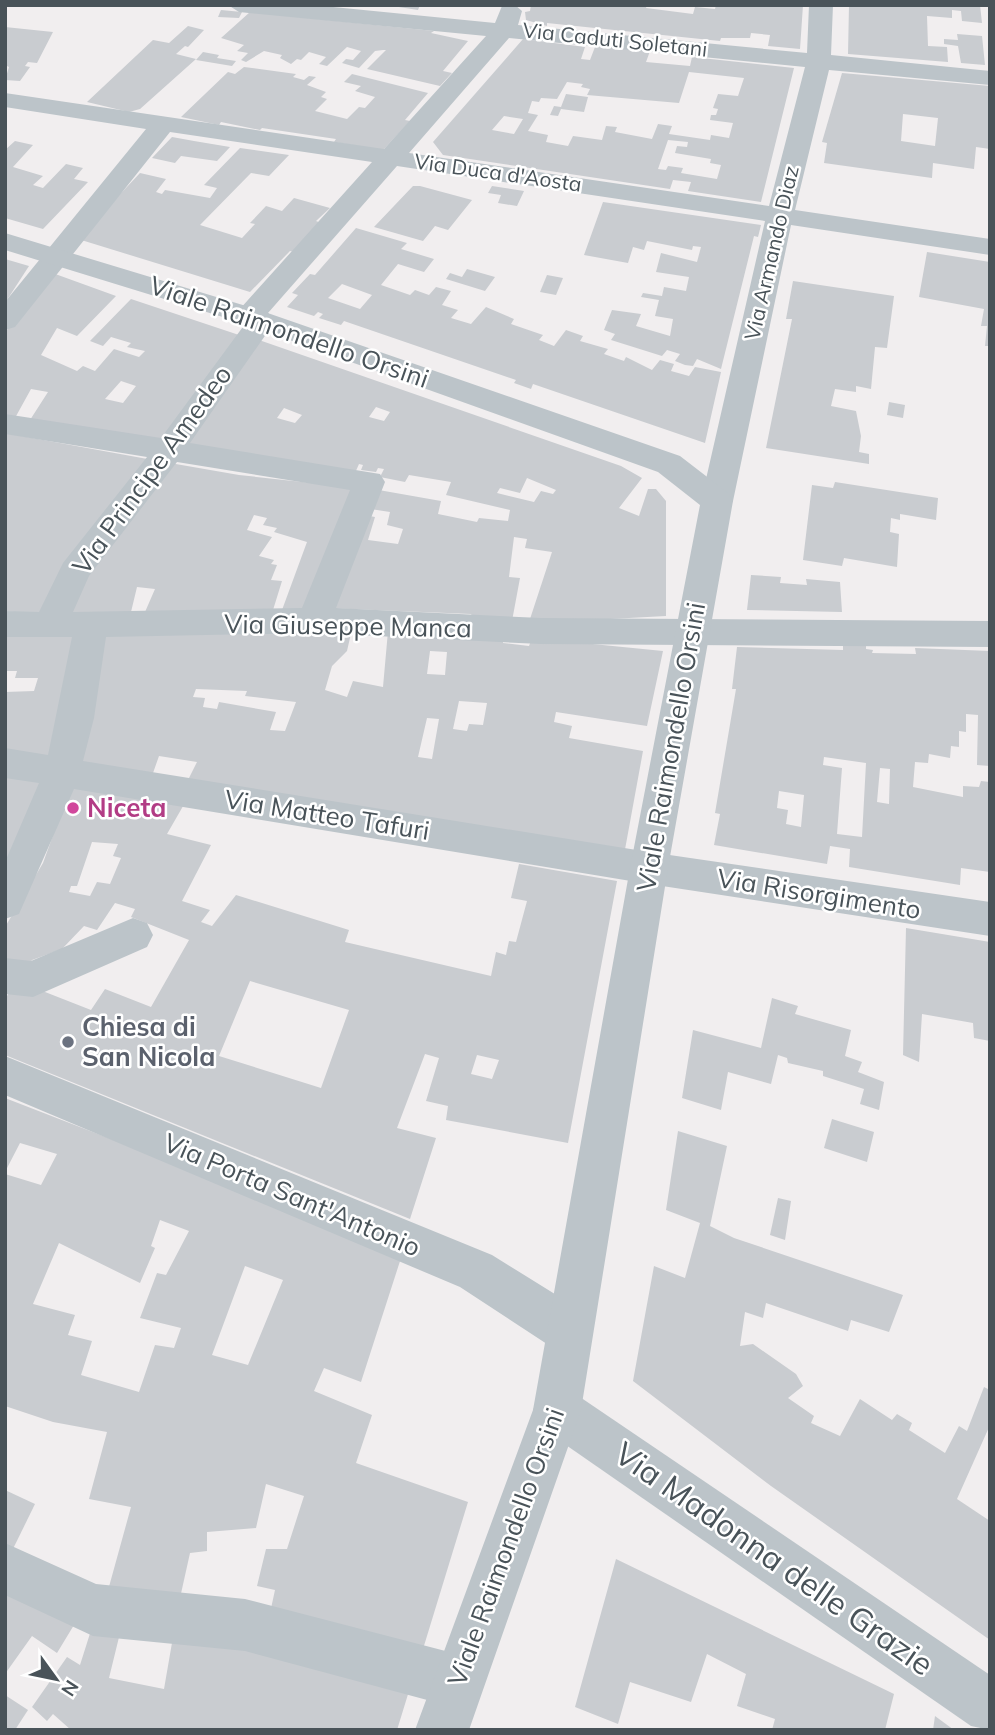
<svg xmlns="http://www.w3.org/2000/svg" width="995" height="1735" font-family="Mulish,sans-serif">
	<rect width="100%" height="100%" fill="#f1eeef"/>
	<g fill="#c9ccd0" fill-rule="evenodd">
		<path d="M386,5H420L418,10Z"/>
		<path d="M531,5H647L646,8L693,14L695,7L715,9L716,5H803L800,49L768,46L770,35L751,33L750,38H721L720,41L547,23V26L526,20L525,12L530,11Z"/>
		<path d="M849,5H980L982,23L962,21L961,11L952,10V18L927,16L928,46L947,47L948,62L848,54Z"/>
		<path d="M221,10L242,12L239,18L218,17Z"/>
		<path d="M250,12L434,31L431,33L468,41L443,71L452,73L440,86L367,69L386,50H383L375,51L359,68L342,63L346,59L353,60L361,51L347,47L327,66L319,64L326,57L309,52L301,60L297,59L291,64L280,58L282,55L264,51L246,62L241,60L248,53L237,51L244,45L221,38Z"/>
		<path d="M188,26L204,30L188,47L185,46L176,54L196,59L140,109L129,112L87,102L153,40L169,43Z"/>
		<path d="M5,27L53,32L37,63L28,62L25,66L30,67L20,81L5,80L9,67L5,65Z"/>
		<path d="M957,34L982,36L985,65L961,63L958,46L944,44V39L958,40Z"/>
		<path d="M523,39L585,47L581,59L590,60L595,47H612L650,51L646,62L690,66L692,57L794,68L761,202L688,191L691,182L673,180L670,189L443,155L433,142ZM689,72L744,78L738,96L718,94L713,108L718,109L716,115H711L710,120L733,123L729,138L711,135L710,140L669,134L672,126L658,124L652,139L615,132L617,127L606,126L602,140L573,136L568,146L546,142L548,135L528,131L538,115L528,113L532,101L539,102L541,98L557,99L567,82L583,84L581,87L590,89L587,95L679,103ZM504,116L523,119L514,134L492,130ZM668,140L688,142L687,147L677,146L675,153L711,159L710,163L721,165L717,179L681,173L683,168L668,166L666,170L658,169Z"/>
		<path d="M203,52L219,55L217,58L236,61L232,66L196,60Z"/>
		<path d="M244,67L296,74L293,77L304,80L309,76L316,77L307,85L326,92L321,97L327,99L315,111L347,119L359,107L365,108L375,97L355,91L361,86L344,82L352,74L428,93L405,120L410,121L383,150L334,142L336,139L262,128L260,130L221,122L219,125L181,117L228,72L235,74Z"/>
		<path d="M842,73L990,86V149L976,147L974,169L933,163L932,178L824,163L827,143L822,142ZM903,114L938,118L935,146L901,141Z"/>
		<path d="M566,94L588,97L584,112L561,109L558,116L550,115L554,106L561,107Z"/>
		<path d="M172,137L194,141L230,147L217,161L181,156L175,163L152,158Z"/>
		<path d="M15,141L33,145L13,167L43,176L33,185L43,188L66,164L83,168L74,179L88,182L43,229L5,218V150Z"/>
		<path d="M240,148L289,155L269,176L251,173L200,225L242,238L255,224L250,223L266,206L282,211L294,198L330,208L316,221L321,223L294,252L290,251L250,292L78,239L140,173L166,179L156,192L162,194L165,190L210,198L217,188L204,185Z"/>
		<path d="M413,186H420L472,200L448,230L435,226L423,241L374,227Z"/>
		<path d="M492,186L524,191L517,206L498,203L501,195L488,193Z"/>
		<path d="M603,202L761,225L758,237L754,236L721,369L697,359L693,366L685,365L675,361L680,354L667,350L662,356L611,340L615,334L604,330L612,310L641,314L636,326L670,336L673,319L655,316L659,300L641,297L643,293L662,296L664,287L686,291L689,277L656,272L661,253L697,262L701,247L693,246L692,250L647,241L644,250L633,247L628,263L584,255Z"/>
		<path d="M356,228L407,243L401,249L434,259L424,272L398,264L381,285L410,295L415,290L429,295L436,287L451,291L442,305L458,310L451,318L471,324L486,307L514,319L511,324L543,335L539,340L554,346L566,330L583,336L580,341L608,349L604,354L624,361L626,357L652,370L660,360L674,364L671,371L689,376L695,367L721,372L705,443L533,384L531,389L514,383L516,380L344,321L341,325L319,318L323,314L318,312L314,316L287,307L298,295L292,293L310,274L315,275ZM342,284L372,295L360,309L328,298Z"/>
		<path d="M927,252L990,262V346H985L987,326H981L984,309L919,297Z"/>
		<path d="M5,259L29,266L5,303Z"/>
		<path d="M467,269L495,277L485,291L446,279L450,273L462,277Z"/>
		<path d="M47,271L116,296L77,336L57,328L41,355L77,371L83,366L95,371L114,349L139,357L145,351L127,347L131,343L111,337L103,346L90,341L131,299L239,335L165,443L30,420L48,392L31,389L15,418L5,416V334L15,315ZM121,381L136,386L123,403L105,399Z"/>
		<path d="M547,275L563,278L556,295L540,292Z"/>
		<path d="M793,281L894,296L887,348L875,347L871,389L856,386V392L835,389L831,406L856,411L861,436L859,452L869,454V464L766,448L792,319H786Z"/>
		<path d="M259,340L621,466L642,478L619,508L639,516L648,489H656L666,501V616L573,621L530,619L552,552L525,548L527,539L514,537L509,577L520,578L512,621L474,619L471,614L327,608L364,515L375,517L368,540L398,544L403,529L387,525L390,512L364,508L373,489L441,501L438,514L477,522L479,518L508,521L510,510L446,495L451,482L409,475L405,482L380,477L384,469L378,468L376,472L361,470L363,465L359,464L355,473L186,443ZM376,407L390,412L384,421L369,417ZM284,408L302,415L295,423L277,418ZM527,478L556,490L553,494L541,491L534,502L497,493L500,488L520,493Z"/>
		<path d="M889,402L905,405L903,418L887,415Z"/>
		<path d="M5,433L153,460L42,615L5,611Z"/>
		<path d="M170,463L239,475L358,488L310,610H282L307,542L274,532L277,528L263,525L267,518L254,515L247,530L272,537L259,556L274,560L271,564L277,565L271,580L282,581L273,610L145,612L155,589L137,587L131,612L68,614L85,572Z"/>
		<path d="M835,482L938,498L936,520L900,514V520L891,518L890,532L899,534L897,567L844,558L842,566L803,560L812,485L833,488Z"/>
		<path d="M751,575L781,577L780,583L807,585L806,579L840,582L842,612L747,610Z"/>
		<path d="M352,629L347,651L332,666L325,690L347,697L353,681L383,687L388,631L503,636V643L529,646L532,638L663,651L647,726L556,712L554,722L572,726L569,738L643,751L624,855L187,782L197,762L159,756L153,773L87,768L76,756L101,635ZM430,651L447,652L445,675L427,674ZM196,689L247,691L245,696L296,702L285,731L270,730L276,712L219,702L217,709L203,707L205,698L193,697ZM459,701L487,703L483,725L469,724L467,731L453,729ZM427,718L439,719L432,759L418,757Z"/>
		<path d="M5,630L82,634L61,751L43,758L5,753V692L34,691L38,678H15L17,671H5Z"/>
		<path d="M843,644L866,645V649L873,650L872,653L916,654L915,648L990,651V766L977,765L978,715L966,714V732L959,731V747L951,746L950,758L929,754L928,763L915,762L913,787L963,797V786L979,787L981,781L990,782V872L961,868L960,885L849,867L850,849L830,846L827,864L714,845L720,814L715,813L736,689H732L737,647L843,650ZM824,757L866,763L862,837L837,834L842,768L823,765ZM880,768L890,769L889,804L877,802ZM779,791L804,795L801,827L786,824L788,810L777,808Z"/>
		<path d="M5,772L47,779L5,879Z"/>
		<path d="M72,783L186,801L167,834L211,845L182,901L210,910L201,922L212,926L236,895L349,930L345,942L491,976L496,952L506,955L509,941L516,942L527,901L511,898L519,864L617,881L568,1143L446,1120L448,1106L426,1101L439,1058L425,1054L397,1128L436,1138L410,1219L5,1055V999L17,981L91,1010L105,989L151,1007L189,940L131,917L135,909L115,903L97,930L84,926L62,949L32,960L23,973L5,966V927L43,863ZM92,842L118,844L113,856L121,858L110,884L97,882L90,896L69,892L71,886H77ZM250,981L349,1010L321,1088L219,1056ZM477,1055L499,1060L492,1079L471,1074Z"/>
		<path d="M906,928L990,942V1041L974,1038L973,1023L922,1014L919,1062L903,1055Z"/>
		<path d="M772,998L798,1006L795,1014L851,1030L845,1056L862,1062L858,1072L884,1082L879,1110L860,1104L864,1089L823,1076V1071L788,1063L787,1058L778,1055L771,1084L728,1072L721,1110L682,1098L693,1030L761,1048Z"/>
		<path d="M5,1098L209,1177L401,1258L361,1382L324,1368L314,1391L372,1415L356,1463L468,1502L423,1649L270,1613L275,1590L257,1586L266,1549H287L304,1496L266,1484L256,1528L207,1532V1551L190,1553L178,1607L107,1594L131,1507L89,1499L107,1432L53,1422L5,1406V1174L41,1185L57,1154L20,1143L5,1172ZM160,1220L189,1231L166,1275L157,1273L140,1318L181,1328L174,1348L155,1345L139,1392L81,1375L92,1341L68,1335L75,1315L33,1304L59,1243L140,1283L155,1248L151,1246ZM245,1266L283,1280L248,1365L212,1355Z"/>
		<path d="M832,1119L874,1132L867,1162L824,1148Z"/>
		<path d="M678,1131L727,1146L710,1226L734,1238L903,1295L889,1332L851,1320L848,1331L766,1303L763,1318L745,1312L740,1346L753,1344L796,1374L803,1386L788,1398L814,1416L811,1423L840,1436L860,1399L892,1420L897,1414L912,1423L909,1430L945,1453L959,1426L967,1431L984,1387L990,1390V1425L957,1499L990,1521V1640L771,1486L633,1381L654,1266L685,1278L700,1223L666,1210Z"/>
		<path d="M778,1198L791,1201L785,1240L770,1235Z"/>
		<path d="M5,1490L35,1504L10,1555L5,1553Z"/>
		<path d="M616,1559L894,1694L885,1730H772L775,1719L737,1706L746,1674L707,1654L691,1702L630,1682L618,1724L575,1707Z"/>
		<path d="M5,1582L77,1620L57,1653L32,1636L5,1674Z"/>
		<path d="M93,1624L121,1629L109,1678L164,1689L173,1637L243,1642L409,1691L397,1730H71L53,1714L47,1721L32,1707L67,1657L80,1665Z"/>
		<path d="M5,1695L28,1710L15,1730H5Z"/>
		<path d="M935,1716L954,1730H933Z"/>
	</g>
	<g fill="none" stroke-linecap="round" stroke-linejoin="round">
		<path fill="#bcc4c9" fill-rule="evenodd" d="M133,918L147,923L153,935L147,947L33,997L5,994V958L31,961Z"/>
		<g fill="#bcc4c9" fill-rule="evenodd">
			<path d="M228,5H313L495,23L502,6L515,5L522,11L518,25L807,53L809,5H833L831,55L990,71V85L829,70L795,210L990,239V255L791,225L733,501L728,509L717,512L706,509L701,501L765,221L397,166L268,313L276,320L190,443L380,474L385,482L336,608L541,618L990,621V647L541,644L314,633L106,637L94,718L83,761L649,852L990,902V936L649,884L74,789L19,914L5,919V862L39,783L5,778V748L48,755L72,637H5V611L39,612L63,563L147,457L5,434V414L161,438L245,324L235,316L239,310L372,162L170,132L15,327L5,330V302L146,129L5,107V93L384,149L486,36L239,12ZM509,38L805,67L769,206L409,153ZM177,462L350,490L302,608L73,612L89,576Z"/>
			<path d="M5,1056L492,1255L587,1314L593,1331L587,1348L570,1354L553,1348L460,1287L5,1095Z"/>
			<path d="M557,1386L574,1393L990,1675V1730L971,1726L540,1427L533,1410L540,1393Z"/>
			<path d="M5,1543L96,1584L245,1599L457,1654L476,1662L484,1681L476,1700L457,1708L245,1651L93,1636L5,1595Z"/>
		</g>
		<path fill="#bcc4c9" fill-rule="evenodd" d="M5,233L259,310L680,456L728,493L733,501L668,868L581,1410L469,1730H415L533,1410L630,868L700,505L658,472L239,322L5,250Z"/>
	</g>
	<circle fill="#d1479c" stroke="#fff" stroke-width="2.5" cx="73" cy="808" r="7"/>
	<circle fill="#6b7280" stroke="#fff" stroke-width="2.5" cx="68" cy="1042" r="7"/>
	<g text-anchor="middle" stroke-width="5" stroke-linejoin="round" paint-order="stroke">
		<g font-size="21" fill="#495359" stroke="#fff">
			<text transform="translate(615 40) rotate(6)" y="7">Via Caduti Soletani</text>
			<text transform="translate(498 173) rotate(8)" y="7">Via Duca d'Aosta</text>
			<text transform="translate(772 253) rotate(-77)" y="7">Via Armando Diaz</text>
		</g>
		<g font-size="26" fill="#495359" stroke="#fff">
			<text transform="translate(289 332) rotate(19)" y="9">Viale Raimondello Orsini</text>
			<text transform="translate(152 470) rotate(-54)" y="9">Via Principe Amedeo</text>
			<text transform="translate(348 626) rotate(1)" y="9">Via Giuseppe Manca</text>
			<text transform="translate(671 747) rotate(-80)" y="9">Viale Raimondello Orsini</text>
			<text transform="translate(327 815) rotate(9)" y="9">Via Matteo Tafuri</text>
			<text transform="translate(819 894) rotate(9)" y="9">Via Risorgimento</text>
			<text transform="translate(292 1195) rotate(23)" y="9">Via Porta Sant'Antonio</text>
			<text transform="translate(506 1547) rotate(-70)" y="9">Viale Raimondello Orsini</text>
		</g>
		<g font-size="26" font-weight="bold" fill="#b23c85" stroke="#fff" text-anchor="start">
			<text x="87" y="817">Niceta</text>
		</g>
		<g font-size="26" font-weight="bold" fill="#5b616d" stroke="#fff" text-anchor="start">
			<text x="82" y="1036">Chiesa di<tspan x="82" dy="30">San Nicola</tspan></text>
		</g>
		<g font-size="32" fill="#495359" stroke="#fff">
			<text transform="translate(774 1559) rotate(35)" y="11">Via Madonna delle Grazie</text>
		</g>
	</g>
	<rect width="995" height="1735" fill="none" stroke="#495359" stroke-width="14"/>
	<g transform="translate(56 1679) rotate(123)" stroke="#ffffff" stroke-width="5" paint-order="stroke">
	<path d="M0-5L12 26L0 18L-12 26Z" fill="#495359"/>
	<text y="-10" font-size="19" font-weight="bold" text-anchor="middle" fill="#495359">N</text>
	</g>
</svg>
